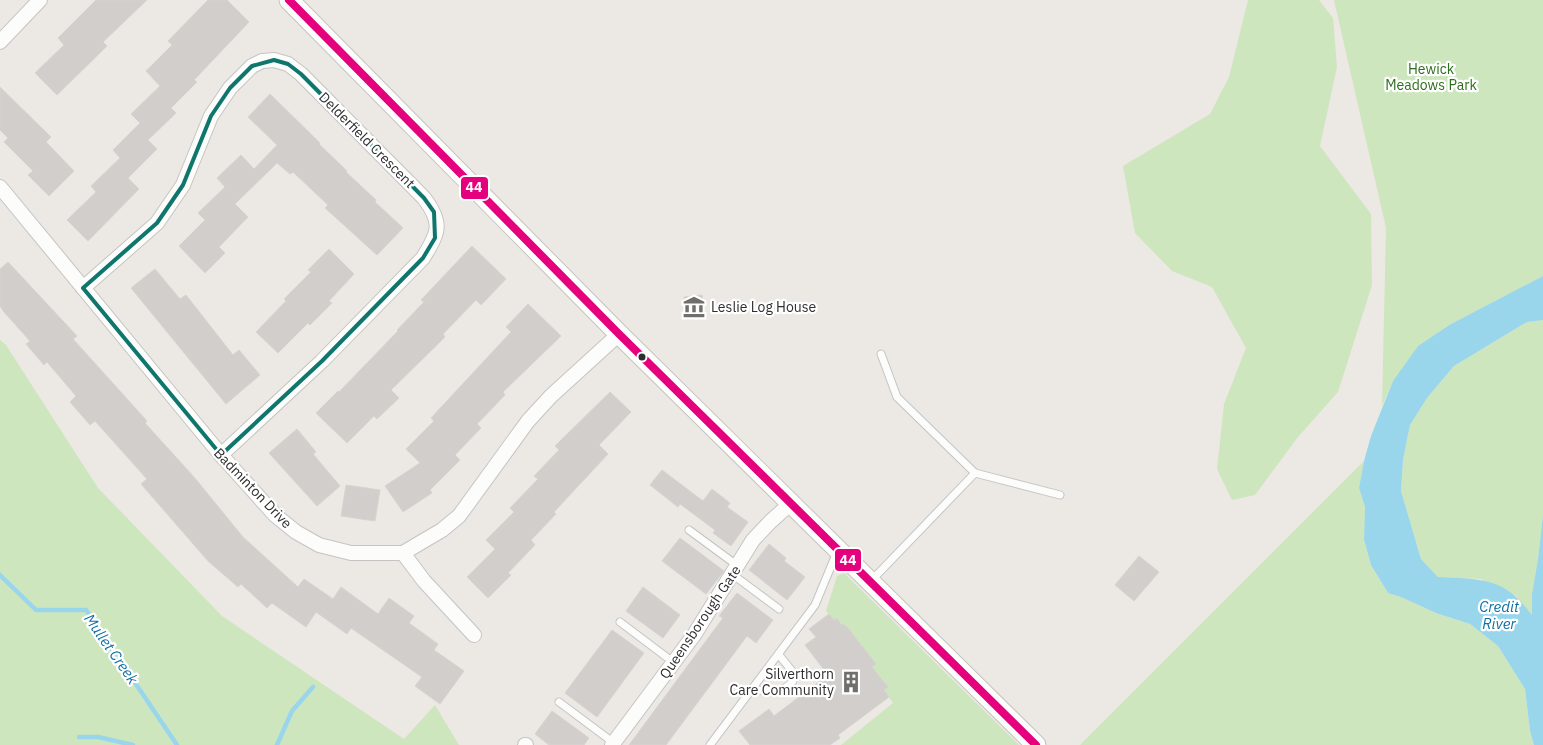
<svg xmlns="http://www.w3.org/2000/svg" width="1543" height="745" font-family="'IBM Plex Sans',sans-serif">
	<rect width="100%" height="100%" fill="#ece8e4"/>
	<g fill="#cee6be">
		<path d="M1248,0H1319L1333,18L1337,67L1320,146L1371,214L1372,285L1338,392L1298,437L1255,495L1232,500L1217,469L1224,404L1246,348L1212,287L1172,271L1135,233L1123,166L1210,114L1229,77Z"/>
		<path d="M1334,0H1543V276L1451,324L1393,381L1382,406L1386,228Z"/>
		<path d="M1541,320H1543V515L1538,559L1532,594V616L1516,596L1481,579L1438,577L1421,559L1401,491L1403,460L1410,425L1427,398L1454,366L1527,322Z"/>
		<path d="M0,340L6,345L98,488L222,616L404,739L435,705L459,745H0Z"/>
		<path d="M1364,461L1359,488L1365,507L1364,540L1371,565L1388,593L1401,597L1436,613L1470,624L1498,646L1525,689L1530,731L1534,745H1080Z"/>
		<path d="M844,573L1019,745H841L893,703L884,690L888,687L879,675L876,676L847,629L837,618L834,620L826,611L837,576Z"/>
	</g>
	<path fill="#99d6ec" d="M1543,276V320L1527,322L1454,366L1427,398L1410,425L1403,460L1401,491L1421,559L1438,577C1466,579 1494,576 1516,597C1522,602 1527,609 1532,615V594L1538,559L1543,515V745H1534L1530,731L1525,689L1498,646L1470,624L1436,613L1401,597L1388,593L1371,565L1364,540L1365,507L1359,488L1364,461L1371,436L1393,381L1418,346L1451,324Z"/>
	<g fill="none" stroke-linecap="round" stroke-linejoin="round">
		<g stroke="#99d6ec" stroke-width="4.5">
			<path d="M0,575L36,610H86L177,745"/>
			<path d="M79,737H98L133,745"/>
			<path d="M277,745L292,711L313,687"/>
		</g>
	</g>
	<g fill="#d1cecb" stroke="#d7d4d0">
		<path d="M96,0H147L103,42L107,46L57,95L35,73L64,45L58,38Z"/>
		<path d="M208,0H227L249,22L194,80L197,82L171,108L176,113L148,140L157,149L128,178L139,189L88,241L67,220L96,192L91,186L120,158L113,150L140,123L131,114L160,86L146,71L172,45L168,41Z"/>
		<path d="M0,87L51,137L46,142L74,171L49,196L28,175L33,171L4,142L8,138L0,130Z"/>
		<path d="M270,94L320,143L319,144L347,171L346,172L376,200L375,202L403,228L377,255L325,208L328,205L293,172L290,174L277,163L235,204L248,217L219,247L225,253L205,273L179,246L205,220L198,213L225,187L217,178L241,155L254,169L277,145L248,117Z"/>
		<path d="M472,246L506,279L481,305L476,300L443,334L445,337L391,390L399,398L377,419L374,416L347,443L316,413L338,391L339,392L398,331L397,330L424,302L421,300Z"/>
		<path d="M329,249L354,274L329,301L332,303L310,325L308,323L278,353L256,332L286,301L284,299L311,272L308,270Z"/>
		<path d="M8,262L77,336L73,339L147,421L145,423L194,477L243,537L298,587L304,579L333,599L341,587L378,614L389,598L414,616L409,623L438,644L434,650L464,671L440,704L415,686L422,677L351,628L347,634L316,612L306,627L272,603L267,608L241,584L238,587L208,561L141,484L147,479L95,421L90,425L70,402L76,396L47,362L44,365L26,344L30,341L4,312L0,306V269Z"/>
		<path d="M155,269L180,299L186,295L233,355L239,350L260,375L226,404L131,288Z"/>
		<path d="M702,295L705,317L687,319L684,297Z"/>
		<path d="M528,304L561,336L503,392L505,395L477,424L481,428L455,455L460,460L430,490L432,493L403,512L385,486L420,463L406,449L434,421L431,418L511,332L506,327Z"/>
		<path d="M610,392L631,412L599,445L608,454L554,512L556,514L531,540L535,545L508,573L511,575L488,598L467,577L495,549L486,540L514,512L510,508L538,479L534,476L559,450L555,446Z"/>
		<path d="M297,429L316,452L313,454L340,486L317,506L269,453Z"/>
		<path d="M662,470L703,501L712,489L730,503L727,507L748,522L731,546L713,533L715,530L680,504L678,507L650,485Z"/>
		<path d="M346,485L380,490L375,521L341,516Z"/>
		<path d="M680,538L724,571L706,594L662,561Z"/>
		<path d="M769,544L786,558L784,561L805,577L787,600L749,570Z"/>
		<path d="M1139,556L1159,572L1134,601L1115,585Z"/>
		<path d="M643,587L680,615L663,638L626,611Z"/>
		<path d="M737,593L773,620L756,643L747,636L666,745H629L723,618L719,616Z"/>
		<path d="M829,614L834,620L837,618L842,625L843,624L848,628L876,664L872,667L888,687L884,690L889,697L838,735L840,738L830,745H750L739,731L769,709L774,716L828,675L805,645L816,637L809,629Z"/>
		<path d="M612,630L644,653L597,717L565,693Z"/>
		<path d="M552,711L589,738L584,745H549L535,734Z"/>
	</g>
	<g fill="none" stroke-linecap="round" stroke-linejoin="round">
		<g stroke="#c5c4c5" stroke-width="9">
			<g id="lane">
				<path d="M975,473L1060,495"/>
				<path d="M689,530L738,566"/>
				<path d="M732,574L779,609"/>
				<path d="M871,581L975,473L897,397L881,354"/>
				<path d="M620,622L673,662"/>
				<path d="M753,689C771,692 779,696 793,681L792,671L779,655"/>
				<path d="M559,702L614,743"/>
				<path d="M710,745L815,605L837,552"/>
			</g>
		</g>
		<g stroke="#c5c4c5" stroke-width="16">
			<g id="street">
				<path d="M0,42L40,0"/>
				<path d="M0,187L221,455L275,515L296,532L319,545L351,553H403L442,530L459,516L528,421L551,396L619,334"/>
				<path d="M83,288L157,223L183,185L211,116L230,88L252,66L262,61L274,60L288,64L301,74L424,198C443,223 439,232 423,258L322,361L221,455"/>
				<path d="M403,553L424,581L474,635"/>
				<path d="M525,745H526"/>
				<path d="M612,745L694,635L753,540L770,522L791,503"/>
			</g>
		</g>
		<g stroke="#c5c4c5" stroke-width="21">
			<path id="secondary" d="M289,0L619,334L1036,745"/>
		</g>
		<use href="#lane" stroke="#fcfcfb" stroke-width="7"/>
		<use href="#street" stroke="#fcfcfb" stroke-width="14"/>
		<use href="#secondary" stroke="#fcfcfb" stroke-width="19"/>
		<g stroke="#fff" stroke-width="11">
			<path id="bus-1" d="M289,0L619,334L1036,745"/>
		</g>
		<use href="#bus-1" stroke="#e5007d" stroke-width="8"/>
	</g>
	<path fill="none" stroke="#0f766e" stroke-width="4" stroke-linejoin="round" d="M274,60L288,64L301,74L424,198L434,212L435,238L423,258L322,361L221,455L83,288L157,223L183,185L211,116L230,88L252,66Z"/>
	<defs>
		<g id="museum-bare" transform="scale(1.725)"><path d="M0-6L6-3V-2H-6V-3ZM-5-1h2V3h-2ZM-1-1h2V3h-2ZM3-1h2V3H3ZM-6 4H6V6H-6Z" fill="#706f6e" stroke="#fff" stroke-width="2.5" paint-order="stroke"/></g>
		<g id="building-bare" transform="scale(1.725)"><path d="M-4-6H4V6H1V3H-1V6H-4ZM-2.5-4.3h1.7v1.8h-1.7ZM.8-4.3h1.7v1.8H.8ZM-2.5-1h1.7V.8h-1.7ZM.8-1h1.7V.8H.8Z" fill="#706f6e" stroke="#fff" stroke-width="2.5" paint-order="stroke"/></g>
	</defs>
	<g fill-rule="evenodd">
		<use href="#museum-bare" x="694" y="307"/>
		<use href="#building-bare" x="851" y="682"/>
	</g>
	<circle fill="#2e2e2e" stroke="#fff" stroke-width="2" cx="642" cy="357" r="4.5"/>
	<g text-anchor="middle" stroke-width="4.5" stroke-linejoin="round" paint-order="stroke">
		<g font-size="14" fill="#2c6e1b" stroke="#fff">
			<text x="1431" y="74">Hewick<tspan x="1431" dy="16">Meadows Park</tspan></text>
		</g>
		<g font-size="14" fill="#2e2e2e" stroke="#fff">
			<text transform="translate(367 140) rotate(45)" y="5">Delderfield Crescent</text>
			<text transform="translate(253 488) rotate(46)" y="5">Badminton Drive</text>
			<text transform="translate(700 622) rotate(-56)" y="5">Queensborough Gate</text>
		</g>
		<g font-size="14" fill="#2e2e2e" stroke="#fff" text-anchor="start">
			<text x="711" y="312">Leslie Log House</text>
			<text x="834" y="679" text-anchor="end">Silverthorn<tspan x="834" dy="16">Care Community</tspan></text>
		</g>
		<g font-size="15" font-style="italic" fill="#0d6fa3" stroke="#fff">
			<text x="1499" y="612">Credit<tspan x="1499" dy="17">River</tspan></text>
			<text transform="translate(111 649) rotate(55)" y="5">Mullet Creek</text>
		</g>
	</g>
	<g stroke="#fff" stroke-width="2">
		<rect x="460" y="176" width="29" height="24" rx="5" fill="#e5007d"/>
		<rect x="834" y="548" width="28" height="24" rx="5" fill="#e5007d"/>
	</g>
	<g font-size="14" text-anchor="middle" font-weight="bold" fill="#fff">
		<text x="474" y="192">44</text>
		<text x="848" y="565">44</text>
	</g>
</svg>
